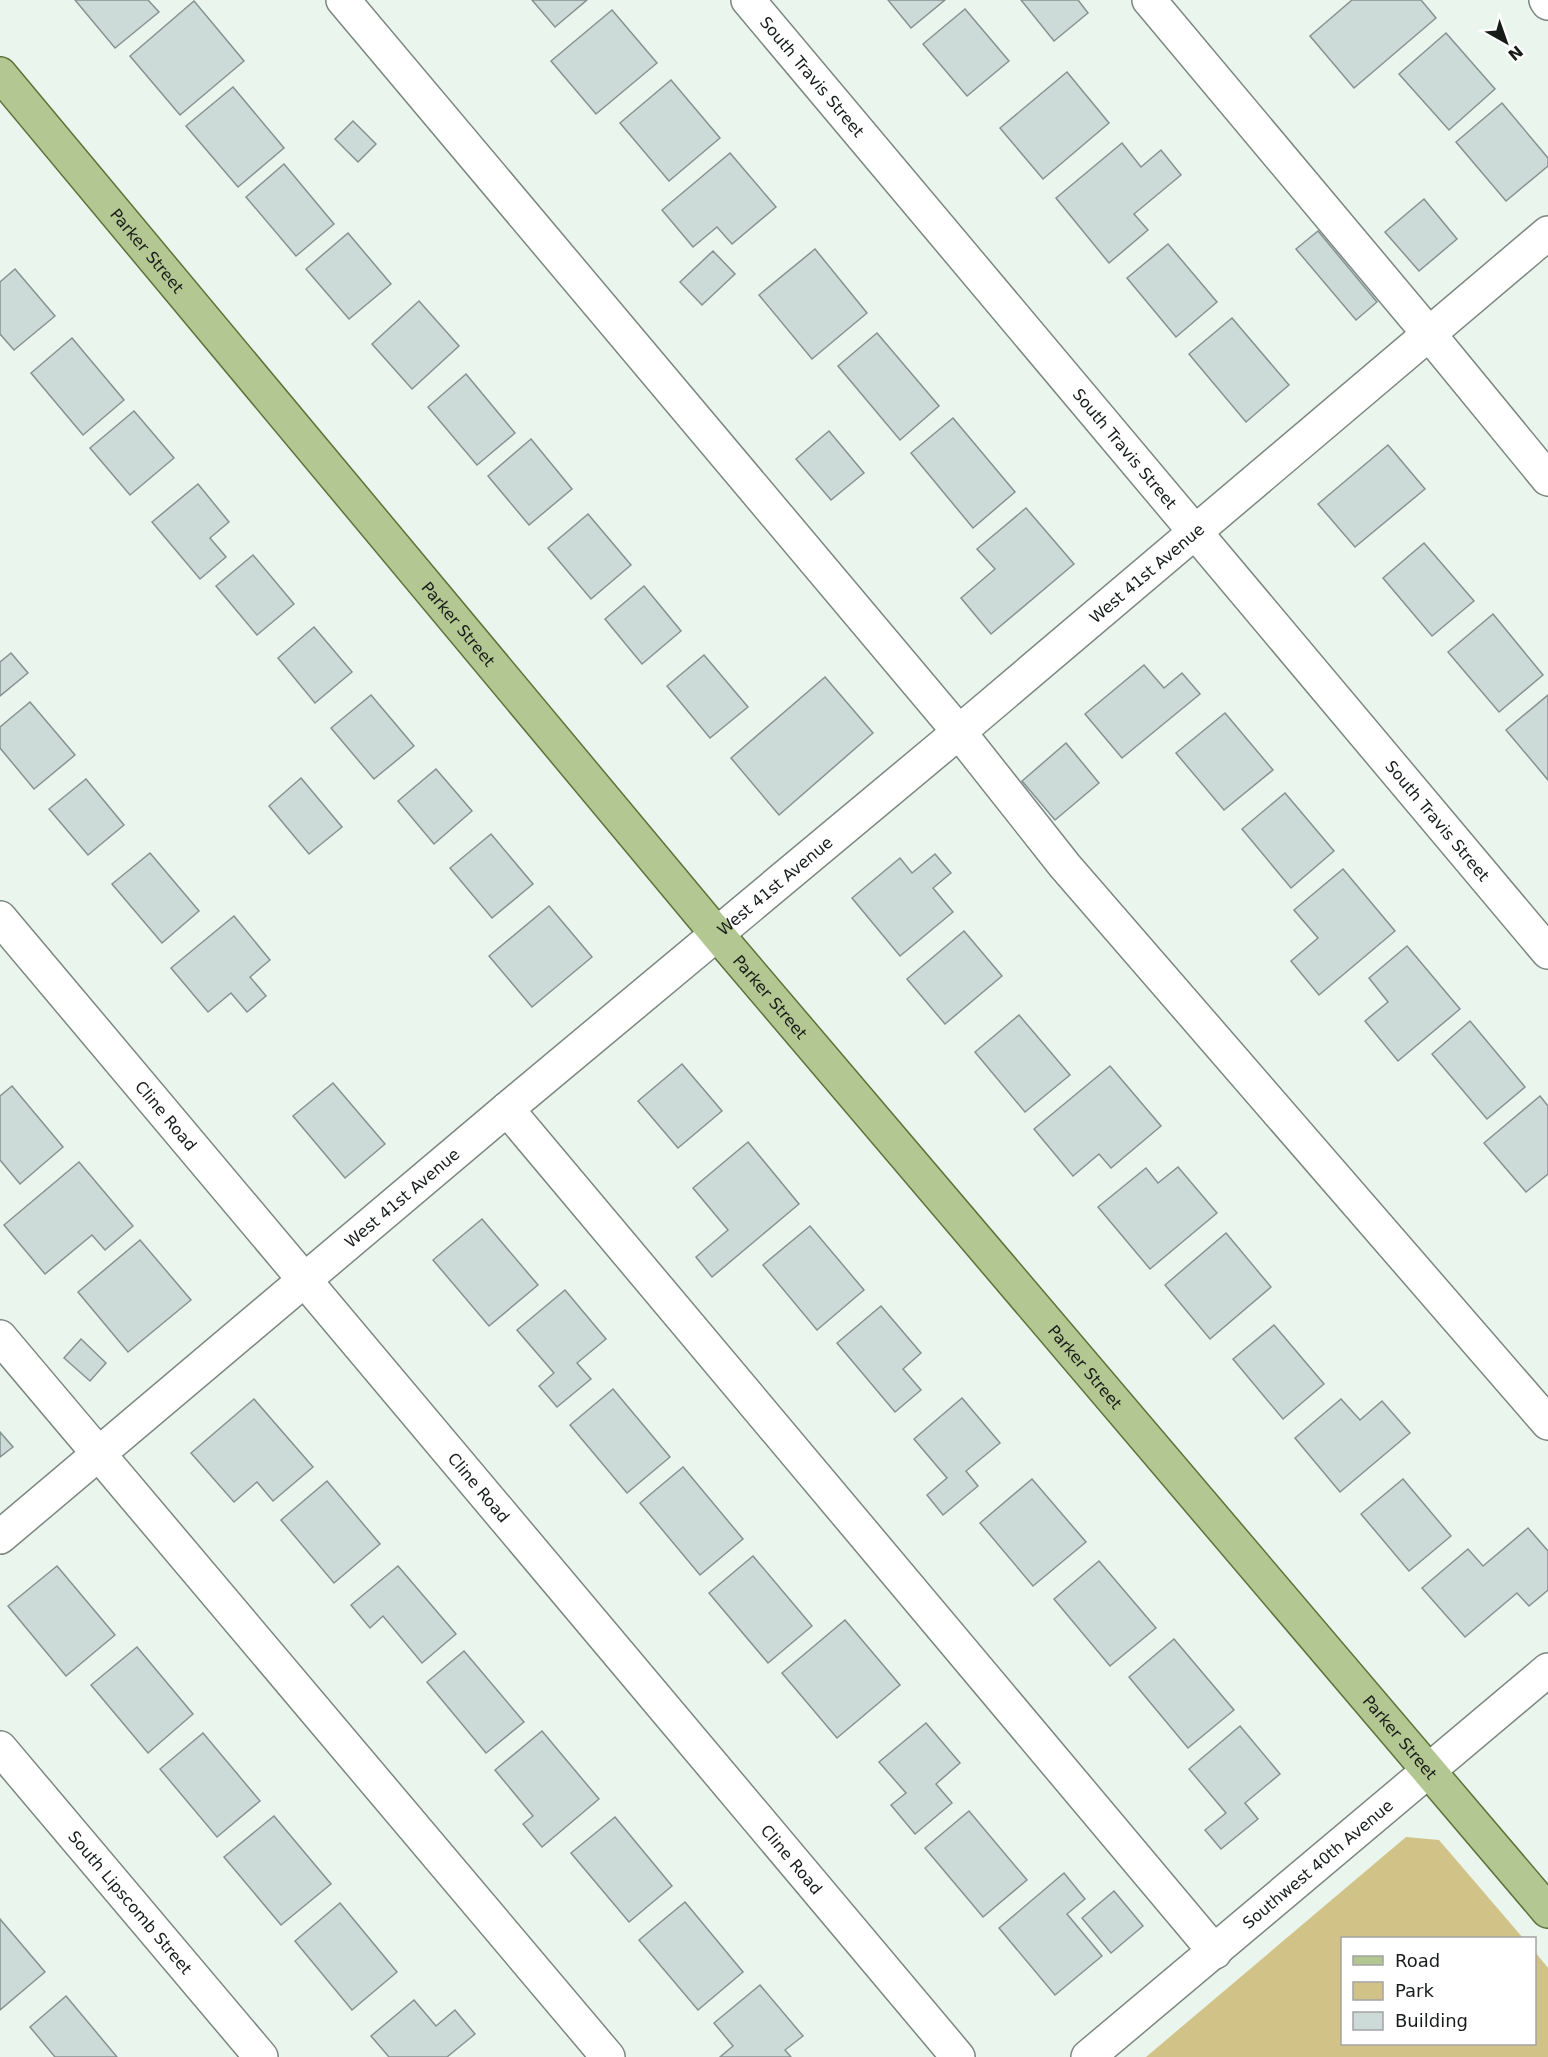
<svg xmlns="http://www.w3.org/2000/svg" width="1548" height="2057" font-family="'DejaVu Sans',sans-serif">
	<rect width="100%" height="100%" fill="#eaf5ee"/>
	<path fill="#d1c387" d="M1406,1837L1439,1840L1523,1938H1342V2044H1534L1535,1952L1548,1968V2057H1146Z"/>
	<g fill="#ccdad8" stroke="#869392" stroke-width="1.5">
		<path d="M75,0H148L159,12L115,48Z"/>
		<path d="M532,0H587L555,27Z"/>
		<path d="M888,0H945L911,28Z"/>
		<path d="M1021,0H1078L1088,13L1054,41Z"/>
		<path d="M1352,0H1421L1436,18L1354,88L1310,36Z"/>
		<path d="M194,1L244,61L180,115L130,56Z"/>
		<path d="M965,9L1009,61L967,96L923,44Z"/>
		<path d="M612,10L657,63L596,114L551,61Z"/>
		<path d="M1446,33L1495,89L1449,130L1399,74Z"/>
		<path d="M1067,72L1109,123L1043,179L1000,128Z"/>
		<path d="M671,80L720,138L669,181L620,123Z"/>
		<path d="M233,87L284,148L238,187L186,126Z"/>
		<path d="M1502,103L1548,158V166L1506,201L1456,142Z"/>
		<path d="M353,121L376,144L358,162L335,139Z"/>
		<path d="M1122,143L1141,167L1161,150L1181,175L1134,214L1148,230L1109,263L1056,198Z"/>
		<path d="M730,153L776,207L732,244L717,227L693,247L662,210Z"/>
		<path d="M284,164L334,224L296,256L246,197Z"/>
		<path d="M1424,199L1457,239L1419,271L1385,232Z"/>
		<path d="M1318,231L1377,302L1356,320L1296,249Z"/>
		<path d="M348,233L391,284L349,319L306,269Z"/>
		<path d="M1168,244L1217,302L1176,337L1127,278Z"/>
		<path d="M815,249L867,313L812,359L759,295Z"/>
		<path d="M713,251L735,274L702,305L680,282Z"/>
		<path d="M15,269L55,316L14,350L0,334V282Z"/>
		<path d="M419,301L459,346L412,389L372,344Z"/>
		<path d="M1232,318L1289,385L1246,422L1189,354Z"/>
		<path d="M877,333L939,406L900,440L838,366Z"/>
		<path d="M72,338L124,400L83,435L31,373Z"/>
		<path d="M466,374L515,433L477,465L428,407Z"/>
		<path d="M134,411L174,458L130,495L90,448Z"/>
		<path d="M953,418L1015,492L973,528L911,453Z"/>
		<path d="M829,431L864,473L831,500L796,459Z"/>
		<path d="M531,439L572,489L529,525L488,476Z"/>
		<path d="M1388,445L1425,489L1355,547L1318,504Z"/>
		<path d="M198,484L229,522L210,538L226,557L200,579L152,522Z"/>
		<path d="M1026,508L1074,564L991,634L961,598L995,569L977,549Z"/>
		<path d="M588,514L631,565L591,599L548,548Z"/>
		<path d="M1424,543L1474,601L1432,636L1383,578Z"/>
		<path d="M253,555L294,604L257,635L216,586Z"/>
		<path d="M644,586L681,631L642,664L605,619Z"/>
		<path d="M1493,614L1543,675L1499,712L1448,652Z"/>
		<path d="M314,627L352,672L315,703L278,658Z"/>
		<path d="M11,653L28,673L0,696V662Z"/>
		<path d="M704,655L748,707L710,738L667,686Z"/>
		<path d="M1144,665L1164,688L1182,673L1200,694L1122,758L1085,714Z"/>
		<path d="M825,677L873,733L779,815L731,758Z"/>
		<path d="M371,695L414,746L374,779L331,728Z"/>
		<path d="M1548,695V780L1506,730Z"/>
		<path d="M30,702L75,755L34,789L0,748V727Z"/>
		<path d="M1225,713L1273,770L1224,810L1176,753Z"/>
		<path d="M1066,743L1099,783L1055,820L1022,781Z"/>
		<path d="M436,769L472,811L434,844L398,801Z"/>
		<path d="M301,778L342,827L309,854L269,806Z"/>
		<path d="M86,779L124,825L88,855L49,809Z"/>
		<path d="M1285,793L1334,851L1291,888L1242,829Z"/>
		<path d="M491,834L533,884L492,918L450,868Z"/>
		<path d="M150,853L199,911L162,943L112,884Z"/>
		<path d="M935,854L951,873L933,888L953,912L900,956L852,898L900,858L912,873Z"/>
		<path d="M1343,869L1395,931L1319,995L1291,961L1318,938L1294,910Z"/>
		<path d="M549,906L592,957L532,1007L489,956Z"/>
		<path d="M234,916L270,960L250,977L266,996L247,1012L231,993L208,1012L171,968Z"/>
		<path d="M964,931L1002,976L945,1024L907,979Z"/>
		<path d="M1407,946L1460,1009L1398,1061L1365,1021L1388,1002L1369,978Z"/>
		<path d="M1019,1015L1070,1075L1025,1112L975,1052Z"/>
		<path d="M1470,1021L1525,1087L1487,1119L1432,1054Z"/>
		<path d="M682,1064L722,1111L678,1148L638,1101Z"/>
		<path d="M1110,1066L1161,1126L1111,1168L1099,1154L1073,1176L1034,1129Z"/>
		<path d="M333,1083L385,1144L345,1178L293,1116Z"/>
		<path d="M12,1086L63,1147L20,1184L0,1160V1096Z"/>
		<path d="M1540,1096L1548,1106V1174L1526,1192L1484,1143Z"/>
		<path d="M748,1142L799,1204L712,1277L696,1257L728,1230L693,1188Z"/>
		<path d="M79,1162L133,1226L105,1250L92,1235L45,1274L4,1225Z"/>
		<path d="M1178,1167L1217,1213L1150,1269L1098,1207L1146,1168L1158,1183Z"/>
		<path d="M482,1219L538,1285L489,1326L433,1260Z"/>
		<path d="M810,1226L864,1290L817,1330L763,1265Z"/>
		<path d="M1226,1233L1271,1287L1210,1339L1165,1285Z"/>
		<path d="M140,1240L191,1300L128,1352L78,1292Z"/>
		<path d="M565,1290L606,1339L577,1363L591,1379L557,1407L539,1386L554,1373L517,1330Z"/>
		<path d="M881,1306L921,1353L903,1369L921,1390L895,1412L837,1343Z"/>
		<path d="M1274,1325L1324,1384L1283,1419L1233,1359Z"/>
		<path d="M81,1339L106,1363L90,1381L64,1358Z"/>
		<path d="M613,1389L670,1457L627,1493L570,1425Z"/>
		<path d="M962,1398L1000,1443L966,1471L978,1486L943,1515L927,1495L947,1478L914,1439Z"/>
		<path d="M254,1399L313,1467L273,1501L257,1482L234,1502L191,1453Z"/>
		<path d="M1341,1399L1360,1420L1382,1401L1410,1433L1340,1492L1295,1438Z"/>
		<path d="M0,1432L13,1447L0,1457Z"/>
		<path d="M683,1467L743,1539L700,1575L640,1503Z"/>
		<path d="M1032,1479L1086,1542L1033,1586L980,1523Z"/>
		<path d="M1403,1479L1451,1536L1409,1571L1361,1514Z"/>
		<path d="M327,1481L380,1544L334,1583L281,1520Z"/>
		<path d="M1528,1528L1548,1551V1590L1529,1606L1517,1593L1465,1637L1422,1588L1468,1549L1483,1566Z"/>
		<path d="M753,1556L812,1626L768,1663L709,1593Z"/>
		<path d="M1099,1561L1156,1628L1110,1666L1054,1599Z"/>
		<path d="M57,1566L115,1635L66,1676L8,1606Z"/>
		<path d="M398,1566L456,1634L422,1663L383,1616L370,1628L351,1605Z"/>
		<path d="M845,1620L900,1685L837,1738L782,1673Z"/>
		<path d="M1174,1639L1234,1710L1188,1748L1129,1677Z"/>
		<path d="M137,1647L193,1714L148,1753L91,1685Z"/>
		<path d="M464,1651L524,1722L486,1753L427,1682Z"/>
		<path d="M926,1723L960,1763L936,1784L952,1803L915,1834L891,1805L906,1793L879,1762Z"/>
		<path d="M1240,1726L1280,1774L1245,1803L1258,1819L1221,1849L1205,1830L1226,1813L1189,1769Z"/>
		<path d="M542,1731L599,1799L542,1847L523,1824L533,1816L495,1770Z"/>
		<path d="M203,1733L260,1801L217,1837L160,1769Z"/>
		<path d="M969,1811L1027,1880L983,1917L925,1848Z"/>
		<path d="M274,1816L331,1884L281,1925L224,1857Z"/>
		<path d="M615,1817L672,1886L629,1922L571,1853Z"/>
		<path d="M1064,1873L1085,1899L1067,1914L1102,1956L1055,1995L999,1928Z"/>
		<path d="M1114,1891L1143,1926L1111,1953L1082,1918Z"/>
		<path d="M685,1902L743,1972L698,2010L639,1940Z"/>
		<path d="M340,1903L397,1972L352,2010L295,1941Z"/>
		<path d="M0,1919L45,1972L0,2010Z"/>
		<path d="M760,1985L803,2036L785,2050L791,2057H720L733,2046L714,2023Z"/>
		<path d="M66,1996L117,2057H55L30,2027Z"/>
		<path d="M414,2000L436,2026L455,2010L475,2034L447,2057H389L371,2036Z"/>
	</g>
	<g fill="none" stroke-linecap="round" stroke-linejoin="round">
		<g stroke="#7d8781" stroke-width="36">
			<g id="minor">
				<path d="M343,0L959,732L1065,866L1548,1423"/>
				<path id="s1" d="M748,0L1548,952"/>
				<path d="M1149,0L1429,334L1548,479"/>
				<path d="M1546,0L1548,3"/>
				<path id="s2" d="M0,918L958,2057"/>
				<path d="M507,1109L1215,1952"/>
				<path d="M0,1337L608,2057"/>
				<path id="s3" d="M0,1537L507,1109L959,732L1548,233"/>
				<path id="s4" d="M0,1748L261,2057"/>
				<path id="s5" d="M1088,2057L1548,1670"/>
			</g>
		</g>
		<g stroke="#5c7339" stroke-width="36">
			<g id="major">
				<path id="s6" d="M0,74L717,934L1548,1911"/>
			</g>
		</g>
		<use href="#minor" stroke="#fff" stroke-width="33"/>
		<use href="#major" stroke="#b3c792" stroke-width="33"/>
	</g>
	<g text-anchor="middle" stroke-width="6" stroke-linejoin="round" paint-order="stroke">
		<g font-size="16" fill="#181c19" stroke="#fff">
			<text dy="6" stroke="none"><textPath href="#s1" startOffset="100">South Travis Street</textPath></text>
			<text dy="6" stroke="none"><textPath href="#s6" startOffset="230">Parker Street</textPath></text>
			<text dy="6" stroke="none"><textPath href="#s1" startOffset="586">South Travis Street</textPath></text>
			<text dy="6" stroke="none"><textPath href="#s3" startOffset="1498">West 41st Avenue</textPath></text>
			<text dy="6" stroke="none"><textPath href="#s6" startOffset="716">Parker Street</textPath></text>
			<text dy="6" stroke="none"><textPath href="#s1" startOffset="1072">South Travis Street</textPath></text>
			<text dy="6" stroke="none"><textPath href="#s3" startOffset="1012">West 41st Avenue</textPath></text>
			<text dy="6" stroke="none"><textPath href="#s6" startOffset="1202">Parker Street</textPath></text>
			<text dy="6" stroke="none"><textPath href="#s2" startOffset="258">Cline Road</textPath></text>
			<text dy="6" stroke="none"><textPath href="#s3" startOffset="526">West 41st Avenue</textPath></text>
			<text dy="6" stroke="none"><textPath href="#s6" startOffset="1688">Parker Street</textPath></text>
			<text dy="6" stroke="none"><textPath href="#s2" startOffset="744">Cline Road</textPath></text>
			<text dy="6" stroke="none"><textPath href="#s6" startOffset="2174">Parker Street</textPath></text>
			<text dy="6" stroke="none"><textPath href="#s2" startOffset="1230">Cline Road</textPath></text>
			<text dy="6" stroke="none"><textPath href="#s5" startOffset="300">Southwest 40th Avenue</textPath></text>
			<text dy="6" stroke="none"><textPath href="#s4" startOffset="202">South Lipscomb Street</textPath></text>
		</g>
	</g>
	<rect x="1341" y="1937" width="195" height="108" fill="#ffffff" stroke="#a3a4a3" stroke-width="1.5"/>
	<rect x="1353" y="1956" width="30" height="9" fill="#b3c792" stroke="#a3a4a3" stroke-width="1.5"/>
	<text x="1395" y="1967" font-size="18" fill="#181c19">Road</text>
	<rect x="1353" y="1982" width="30" height="18" fill="#d1c387" stroke="#a3a4a3" stroke-width="1.5"/>
	<text x="1395" y="1997" font-size="18" fill="#181c19">Park</text>
	<rect x="1353" y="2012" width="30" height="18" fill="#ccdad8" stroke="#a3a4a3" stroke-width="1.5"/>
	<text x="1395" y="2027" font-size="18" fill="#181c19">Building</text>
	<g transform="translate(1506 42) rotate(140)" stroke="#ffffff" stroke-width="4.5" paint-order="stroke">
	<path d="M0-4.5L10 22L0 15L-10 22Z" fill="#181c19"/>
	<text y="-9" font-size="16" font-weight="bold" text-anchor="middle" fill="#181c19">N</text>
	</g>
</svg>
